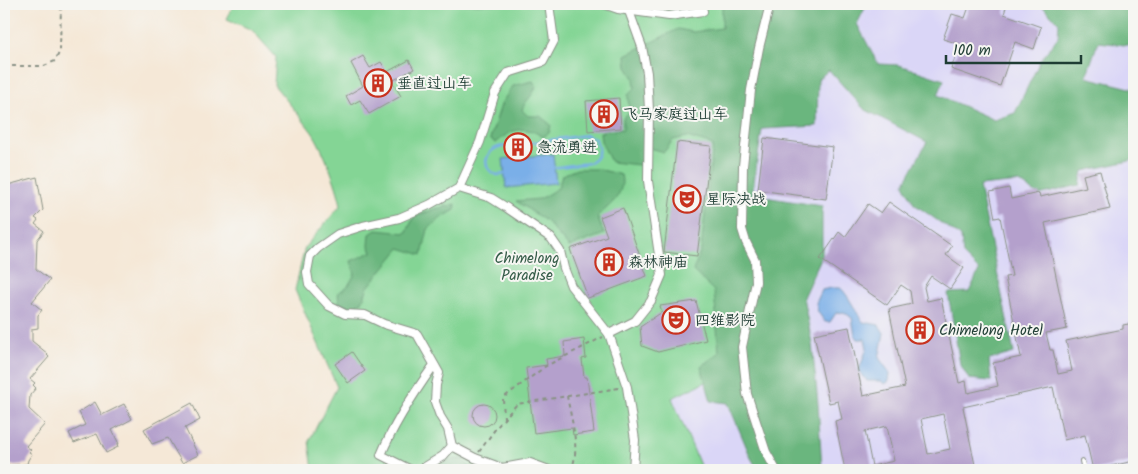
<svg xmlns="http://www.w3.org/2000/svg" width="1138" height="474" font-family="Kalam,'LXGW WenKai TC',sans-serif">
	<rect width="100%" height="100%" fill="#f6f6f2"/>
	<filter id="ink" filterUnits="userSpaceOnUse"><feTurbulence type="fractalNoise" baseFrequency=".02" numOctaves="2"/><feDisplacementMap in="SourceGraphic" scale="10" xChannelSelector="R" yChannelSelector="G"/><feConvolveMatrix kernelMatrix="1 2 1 2 8 2 1 2 1" color-interpolation-filters="sRGB"/></filter>
	<filter id="wash" filterUnits="userSpaceOnUse"><feTurbulence type="fractalNoise" baseFrequency=".0096" numOctaves="4" result="noise"/><feDisplacementMap in="SourceGraphic" scale="20" xChannelSelector="R" yChannelSelector="G"/><feGaussianBlur stdDeviation="1.12" result="paint"/><feColorMatrix in="noise" values="0 0 0 0 0 0 0 0 0 0 0 0 0 0 0 0 0 1.4 0 .05"/><feComposite in="paint" operator="in"/></filter>
	<g filter="url(#wash)">
		<rect width="100%" height="100%" fill="#f5e8d7"/>
		<path fill="#dad6f7" d="M753,4H1134V470H702L672,398L726,372Z"/>
		<path fill="#84d595" stroke="#528964" d="M234,4H753L726,372L672,398L702,470H313L309,441L337,387L295,290L305,247L341,205C337,185 323,148 312,132C300,116 287,101 274,85L276,57L252,30L227,19Z"/>
		<g fill="#6bb67e" stroke="#457a59">
			<path d="M722,4H867L857,24L878,64L899,65L944,80L938,95L994,120L1015,113L1041,59L1058,37L1059,23L1040,4H1134V46L1098,42L1086,77L1134,89V160L1083,171L1080,185L1039,195L1019,182L979,186L1014,353L989,360L991,381L969,379L960,364L948,293L969,292L979,271L963,255L961,237L914,204L904,184L927,142L864,109L829,70L818,79L817,126L762,129L752,195L822,206V256L803,297L812,343L818,404L822,470H758L751,458L728,403L711,401L701,366L719,353L714,291L693,271L701,250L713,145L687,137L673,140L664,152L649,148L640,165L611,162L601,141L600,132L623,129V118L629,112L628,95L635,88L634,78L627,67L626,55L678,29L693,32L722,28Z"/>
			<path d="M533,81L536,86C533,97 525,100 522,110L528,116H540L551,125L549,133L543,137C525,124 511,129 496,143L490,139L502,102L513,86Z"/>
			<path d="M577,169H598L621,175C626,193 610,206 597,216L604,234L569,247L546,221L516,201L540,199L558,188L562,175Z"/>
			<path d="M456,204L455,210L441,218L428,229L422,255L400,248L368,287L362,302L353,307L339,303L338,293L348,286L355,274L351,261L372,252L369,246L370,234L376,230L406,233L414,217L435,209Z"/>
			<path d="M462,459L473,470H432L446,460Z"/>
		</g>
		<g fill="#7aafe8" stroke="#4c768e">
			<path d="M553,154L556,183L506,188L503,159Z"/>
			<path d="M831,288C832,288 839,288 840,288C846,291 858,315 863,322L879,325L884,333L879,358L890,373L889,381L885,384L881,381H867L859,370L867,348L865,339H858L855,335L852,318L844,312L836,313L830,322H825L818,312L816,303L822,290Z"/>
		</g>
		<g fill="none" stroke-linecap="round" stroke-linejoin="round">
			<path stroke="#7aafe8" stroke-width="2.5" d="M587,135L595,139L599,148L597,157L589,163L497,175C481,169 484,151 499,147Z"/>
		</g>
		<g id="blocks">
			<g fill="#b4a0cc" fill-rule="evenodd">
				<path d="M970,4H1007L1004,14L1041,27L1034,49L1015,42L1000,86L951,69L960,44L943,39L952,14L965,18Z"/>
				<path d="M363,56L370,68L381,62L387,72L409,60L414,69L392,81L401,96L369,114L360,100L351,105L346,96L363,86L351,63Z"/>
				<path d="M619,98L621,128L588,131L586,101Z"/>
				<path d="M529,137L531,153L507,156L506,140Z"/>
				<path d="M764,138L833,147L826,199L758,190Z"/>
				<path d="M677,142L711,146L697,256L664,252Z"/>
				<path d="M1100,171L1110,209L1045,223L1067,329L1046,333L1050,350H1053L1058,374L1072,371L1066,341L1123,329V325L1134,323V425H1130L1134,444V461L1093,470L1085,435L1064,440L1053,387L963,407L976,470H845L835,421L842,419L838,401L829,403L814,334L849,327L863,396L905,387L889,309L912,304L910,291L901,285L887,305L820,259L839,232L845,237L868,204L881,213L889,202L952,246L946,255L964,268L950,289L931,276L924,287L927,301L941,298L959,383L966,381L968,393L998,386L993,363L1021,357L1005,277L1012,276L1000,217L995,218L990,192L1009,188L1011,199L1039,193L1040,197L1086,187L1083,175ZM943,414L950,449L928,454L921,419ZM887,426L894,461L872,466L865,431Z"/>
				<path d="M37,177L43,210L35,218L38,220L35,224L44,231L37,240L36,269L50,280L32,302L42,310L38,315V328L32,329V341L48,354L47,355L49,357L30,379L35,383L33,385L36,388L30,395L29,409L45,424L26,446L31,450L29,452L32,454L28,460L27,464L4,466V186Z"/>
				<path d="M623,208L647,276L588,298L570,249L607,236L600,217Z"/>
				<path d="M696,301L706,340L658,352L642,346L640,327L662,312L660,306Z"/>
				<path d="M584,339L586,358L582,359L584,377H587L594,432L573,435L572,428L534,433L526,368L547,365L546,359L565,356L564,342Z"/>
				<path d="M352,352L365,371L348,383L335,364Z"/>
				<path d="M95,402L102,415L124,404L132,419L112,430L119,444H117L118,447L106,453L97,434L74,443L69,433L85,425L79,412Z"/>
				<path d="M192,403L200,420L185,428L198,455L182,463L168,438L152,444L144,429Z"/>
				<circle cx="484" cy="415" r="11"/>
			</g>
		</g>
	</g>
	<g filter="url(#ink)">
		<use href="#blocks" fill-opacity="0" stroke="#8a9286" stroke-width="1"/>
		<g fill="none" stroke-linecap="round" stroke-linejoin="round">
			<g stroke="#8a9286" stroke-width="6">
				<path id="lane" d="M1082,461L1084,470"/>
			</g>
			<g stroke="#8a9286" stroke-width="10">
				<g id="street">
					<path d="M604,4L618,9L669,16L703,11"/>
					<path d="M770,4L759,48L751,90L743,166L742,229L746,242L755,260L756,282L742,347L747,394L766,452L776,470"/>
					<path d="M459,188L491,198L507,208L551,238L560,251L564,268L571,286L609,334L627,387L635,440L633,470"/>
					<path d="M609,334L635,321L651,301L662,275L648,181L649,110L647,73L642,47L629,11"/>
					<path d="M411,470L381,455C394,423 414,393 434,365"/>
					<path d="M420,470L443,456L452,446"/>
					<path d="M549,470L530,463L502,468L475,458L452,446L448,429L440,416L435,402L436,385L439,373L417,334L384,324L365,315L345,314L329,306L309,284L307,272L310,256L318,248L338,234L363,226L399,218L429,205L459,188L480,142L495,93L508,73L543,62L554,41L549,4"/>
				</g>
			</g>
			<g stroke="#8a9286" stroke-width="2" stroke-dasharray="4 4" stroke-linecap="butt">
				<path d="M710,7L717,4"/>
				<path d="M4,66H44L55,61L60,51L61,4"/>
				<path d="M567,396C571,419 581,449 571,470"/>
				<path d="M504,419L503,398L546,366L603,337"/>
				<path d="M479,452L496,428L517,404L619,388"/>
			</g>
			<use href="#lane" stroke="#fff" stroke-width="4"/>
			<use href="#street" stroke="#fff" stroke-width="8"/>
		</g>
	</g>
	<defs>
		<g id="building-ring" transform="scale(1.4375)"><circle r="9.5" fill="#f6f6f2" stroke="#c8321e" stroke-width="1.5"/><path d="M-4-6H4V6H1V3H-1V6H-4ZM-2.5-4.3h1.7v1.8h-1.7ZM.8-4.3h1.7v1.8H.8ZM-2.5-1h1.7V.8h-1.7ZM.8-1h1.7V.8H.8Z" fill="#c8321e"/></g>
		<g id="theatre-ring" transform="scale(1.4375)"><circle r="9.5" fill="#f6f6f2" stroke="#c8321e" stroke-width="1.5"/><path d="M-5-5.5Q0-4 5-5.5V0Q5 5 0 6Q-5 5-5 0ZM-3.3-2.5H-1v1.5H-3.3ZM1-2.5H3.3v1.5H1ZM-2.8 1Q0 5.5 2.8 1Z" fill="#c8321e"/></g>
	</defs>
	<g fill-rule="evenodd">
		<use href="#building-ring" x="378" y="83"/>
		<use href="#building-ring" x="604" y="114"/>
		<use href="#building-ring" x="518" y="147"/>
		<use href="#theatre-ring" x="687" y="199"/>
		<use href="#building-ring" x="609" y="262"/>
		<use href="#theatre-ring" x="676" y="320"/>
		<use href="#building-ring" x="920" y="330"/>
	</g>
	<g text-anchor="middle" stroke-width="4" stroke-linejoin="round" paint-order="stroke">
		<g font-size="15" fill="#1f3d34" stroke="#f6f6f2" text-anchor="start">
			<text x="397" y="88">垂直过山车</text>
			<text x="623" y="119">飞马家庭过山车</text>
			<text x="537" y="152">急流勇进</text>
			<text x="706" y="204">星际决战</text>
			<text x="628" y="267">森林神庙</text>
			<text x="695" y="325">四维影院</text>
			<text x="939" y="335">Chimelong Hotel</text>
		</g>
		<g font-size="15" fill="#335b47" stroke="#f6f6f2">
			<text x="527" y="263">Chimelong<tspan x="527" dy="17">Paradise</tspan></text>
		</g>
	</g>
	<rect width="1138" height="474" fill="none" stroke="#f6f6f2" stroke-width="20"/>
	<path d="M946 55v8h135v-8" fill="none" stroke="#1f3d34" stroke-width="2.5"/>
	<text x="953" y="55" font-size="15" fill="#1f3d34" stroke="#f6f6f2" stroke-width="4" paint-order="stroke">100 m</text>
</svg>
